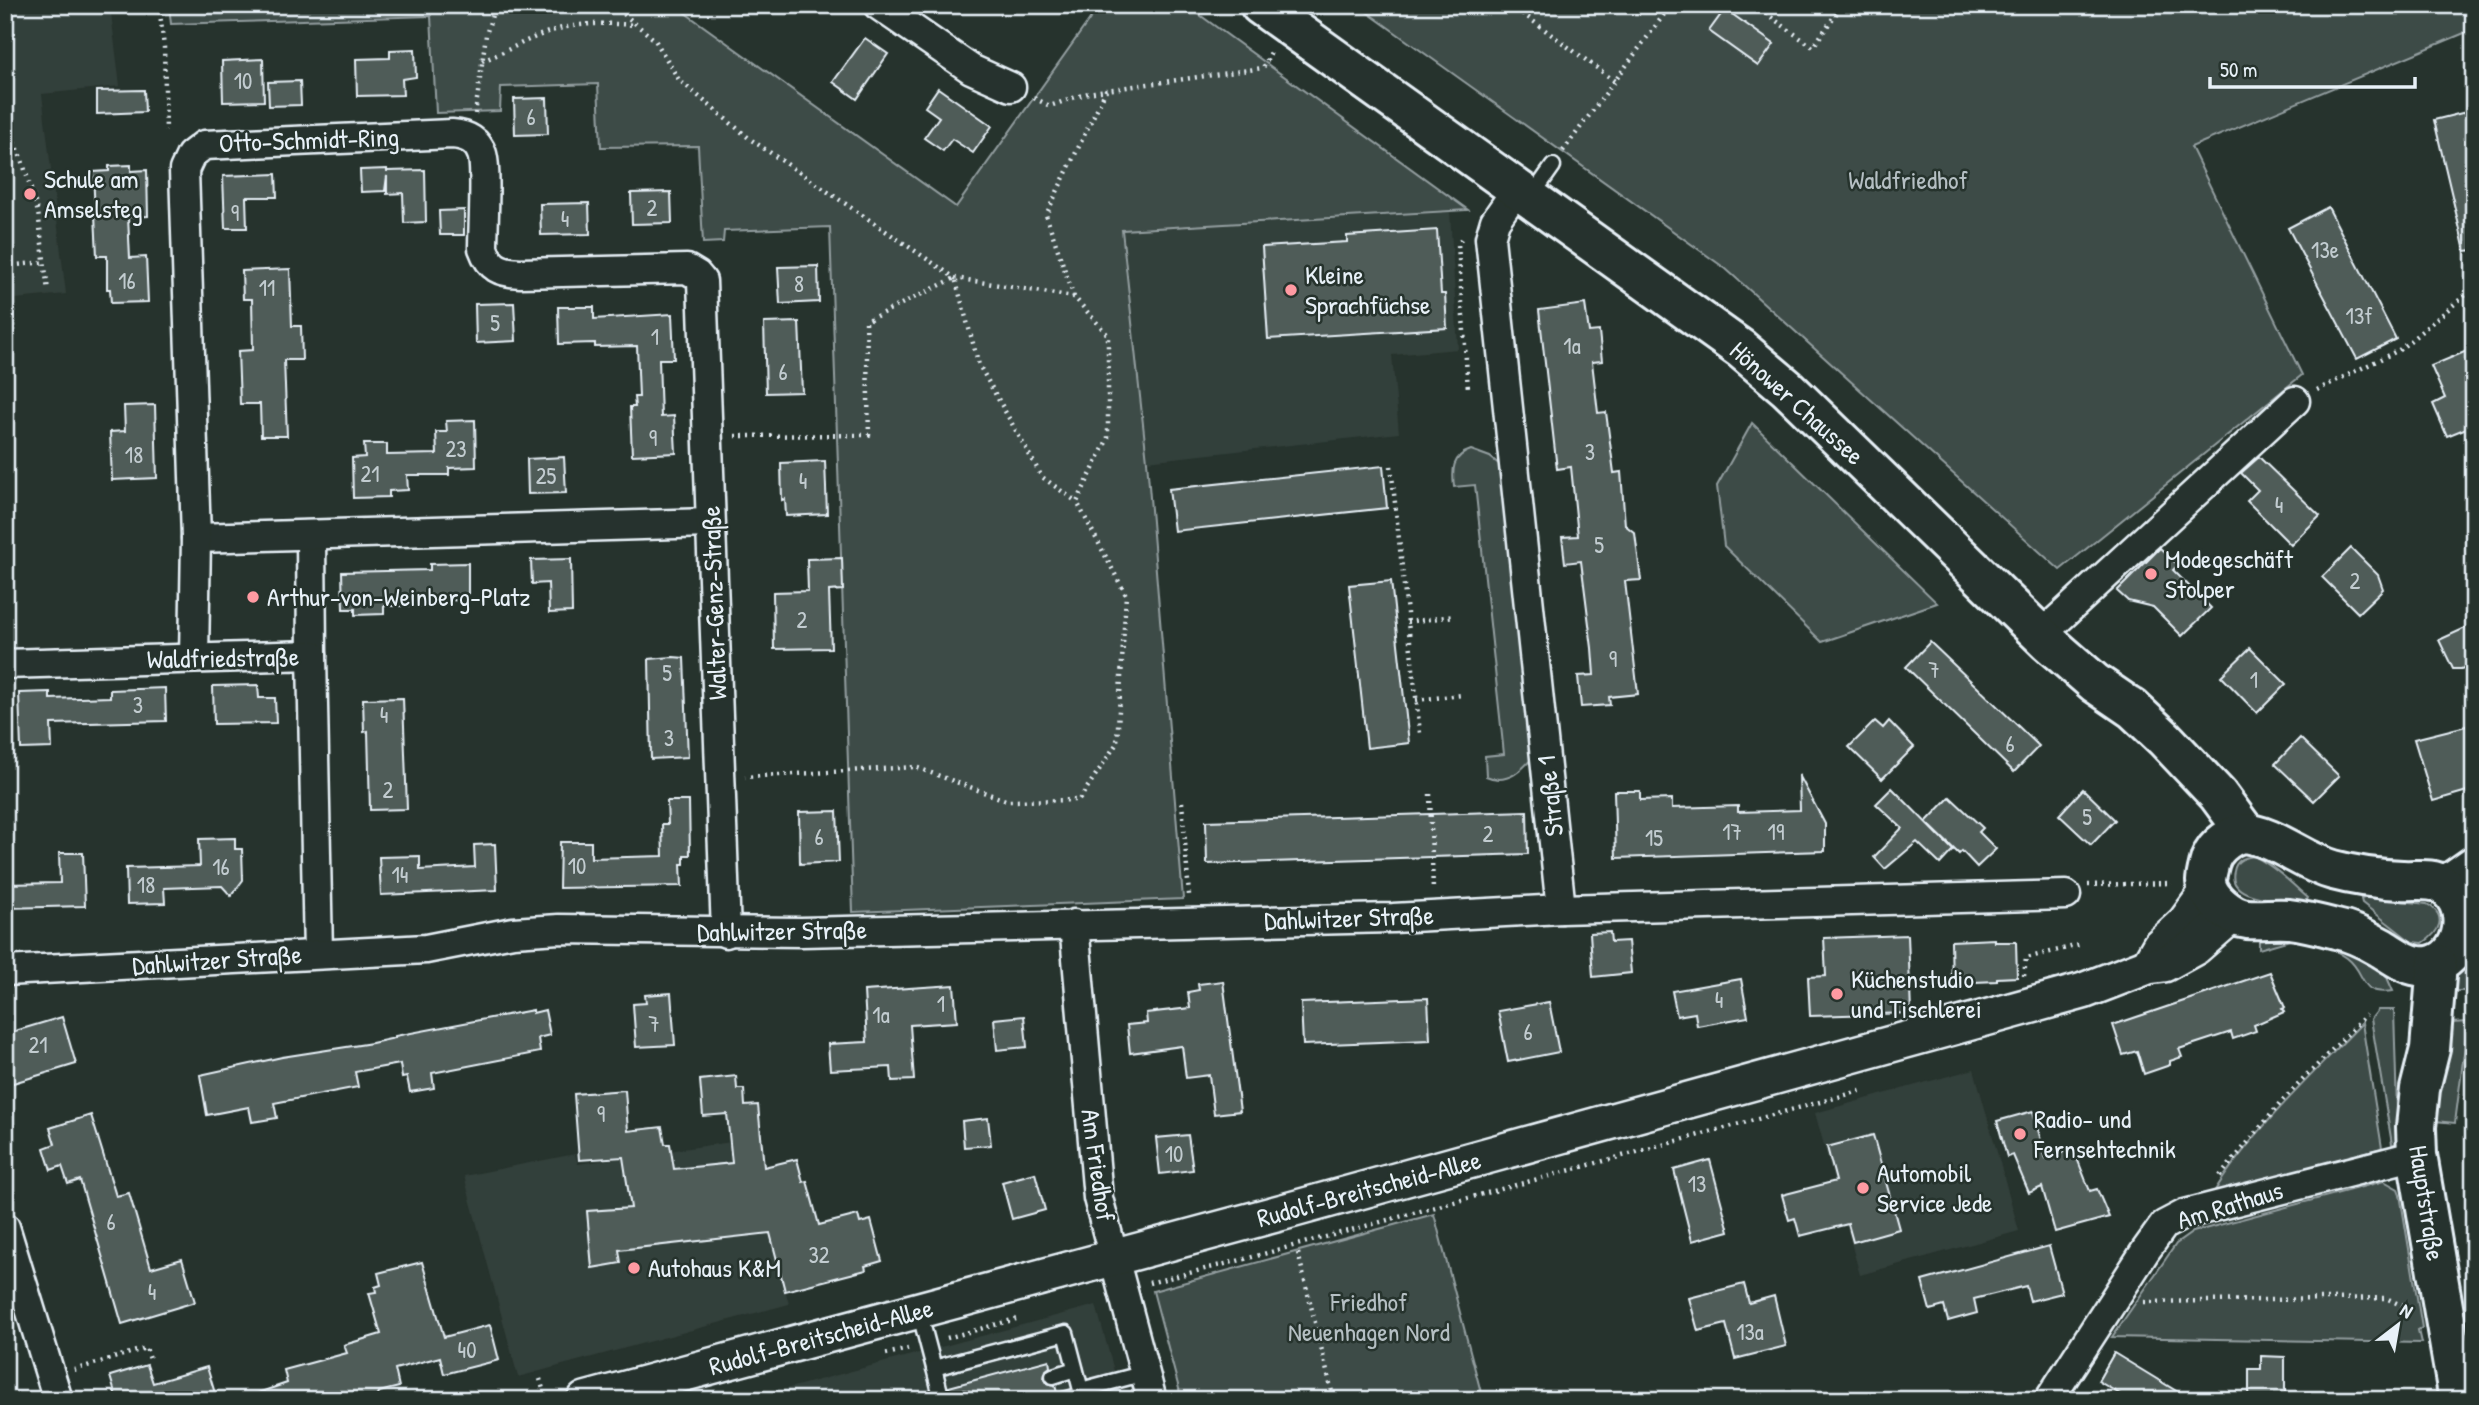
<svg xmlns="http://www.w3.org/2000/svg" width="2479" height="1405" font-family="'Patrick Hand',sans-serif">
	<rect width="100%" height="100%" fill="#26332d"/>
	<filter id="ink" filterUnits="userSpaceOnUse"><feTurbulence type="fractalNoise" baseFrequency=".0143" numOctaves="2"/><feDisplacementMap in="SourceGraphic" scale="14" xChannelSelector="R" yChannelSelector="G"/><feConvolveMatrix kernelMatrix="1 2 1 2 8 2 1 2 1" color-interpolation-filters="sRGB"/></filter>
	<g filter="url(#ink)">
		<g fill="#333f3a">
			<path d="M5,5H110L120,86L42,94L66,294L5,300Z"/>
			<path d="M1450,211L1458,349L1392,355L1399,433L1147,461L1122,230Z"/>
			<path d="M1974,1069L2019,1231L1860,1275L1815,1113Z"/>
			<path d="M759,1138L770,1232L789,1304L518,1377L464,1176L575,1154L578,1164Z"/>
			<path d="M1096,1305L1122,1400H745Z"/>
		</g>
		<g fill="#3e4b47" stroke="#939ea0" stroke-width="2">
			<path d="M169,5H674L956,207L1100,5H1186L1468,210L1122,230L1147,461L1183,899L853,912L830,227L724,231L723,242L703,243L698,146L601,147L598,84L501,87L500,111L436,113L431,16L171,24Z"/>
			<path d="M1357,5H2474V29L2191,147L2302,375L2060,570L1726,269Z"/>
			<path d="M1752,423L1937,603L1822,642L1724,546L1717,486Z"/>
			<path d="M1471,450L1490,457L1505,469L1536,754C1523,769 1508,786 1486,776L1485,756L1504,754L1475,485L1454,487C1452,470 1452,456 1471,450Z"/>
			<path d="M2254,856C2274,866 2291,883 2308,898L2306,902C2286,899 2226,902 2234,871C2236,859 2244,858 2254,856Z"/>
			<path d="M2367,897L2427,904C2448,916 2440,932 2423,943L2412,942L2362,903L2361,899Z"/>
			<path d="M2259,930L2306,932L2382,966L2393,991C2357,996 2368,974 2347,958C2334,949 2320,942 2307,935L2259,949Z"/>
			<path d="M2474,935L2473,984L2466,991H2443Z"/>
			<path d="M2378,1010H2394L2398,1144H2392L2371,1019Z"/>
			<path d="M2468,1022L2455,1123L2435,1121L2439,1030L2451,1023Z"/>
			<path d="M2362,1023L2382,1148L2214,1192C2252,1131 2312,1075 2362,1023Z"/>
			<path d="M2384,1181L2398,1189L2400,1194L2422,1328L2418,1330L2421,1343L2112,1337L2176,1244L2193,1232Z"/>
			<path d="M1434,1214L1483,1400H1182L1153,1291Z"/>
		</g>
		<g fill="#505c59" stroke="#e8f1f8" stroke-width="2">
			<path d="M1725,9L1774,44L1758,66L1709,31Z"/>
			<path d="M865,38L888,54L857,99L833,82Z"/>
			<path d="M415,49L416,77L402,79L403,95L357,96L356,59L390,58V50Z"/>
			<path d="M263,59L264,101L223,102L222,61Z"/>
			<path d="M300,81L301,105L269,106L268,82Z"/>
			<path d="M938,88L992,126L973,153L952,139L943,151L924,138L939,117L925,107Z"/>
			<path d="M144,90L145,112L97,114V91Z"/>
			<path d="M547,98L548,134L515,135L514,99Z"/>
			<path d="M2474,110V250L2465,251L2434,120Z"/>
			<path d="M131,165V171L147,170L148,216L128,217L130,258L146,257L148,302L111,303L110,289H107V256H97L93,172L109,171V166Z"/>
			<path d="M387,169V171L425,170L426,222L404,223L403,193L387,194V176L385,191L361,192L360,170Z"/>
			<path d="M276,174L277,197H246L247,228H225L223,176Z"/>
			<path d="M671,192L672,223L632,224L631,193Z"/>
			<path d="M589,203L590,234L541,235L540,204Z"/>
			<path d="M2328,207L2396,339L2357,359L2288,228Z"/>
			<path d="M464,210V235H440L439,211Z"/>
			<path d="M1437,230L1441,294H1445L1447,328L1268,339L1262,247L1347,242V236Z"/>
			<path d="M818,266L819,302L780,304L778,267Z"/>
			<path d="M290,269L292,326H301L302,360H284L287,436H261L260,404H240L238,351L253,350L252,299H243L242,271Z"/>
			<path d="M514,303L516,341L476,343L475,304Z"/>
			<path d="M1585,304L1589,332L1599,331L1602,361L1592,362L1598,413L1606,412L1614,473L1621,472L1625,525L1635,533L1641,580L1625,581L1638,694L1609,697L1610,705L1581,707L1578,676L1594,675L1592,648L1581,561L1565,563L1562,537L1578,536L1571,467L1557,469L1539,310Z"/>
			<path d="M558,307H594V319L672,314L674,359H659L661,417L674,416L676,453L632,455L630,407H635L634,397H639L637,346L595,347V343L559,344Z"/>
			<path d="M799,322L802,392L766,393L764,323Z"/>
			<path d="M2474,348V425L2447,436L2433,404L2445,398L2431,366Z"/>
			<path d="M155,405L157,478L112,480L110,432L125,431L124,406Z"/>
			<path d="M475,420L476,467L449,468V475H407L408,490L389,491V497L353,498L352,458L365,457L364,444H387V455L437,454L436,432H447L446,421Z"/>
			<path d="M564,457L566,493L528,494L527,459Z"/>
			<path d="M2259,457L2320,516L2291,545L2247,501L2258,490L2241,473Z"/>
			<path d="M825,461L827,514L786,516L785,499L782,500L781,463Z"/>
			<path d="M1383,466L1387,508L1174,531L1169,489Z"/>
			<path d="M2160,548L2178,565L2173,570L2211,608L2182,636L2153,607L2128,601L2117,591Z"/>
			<path d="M2351,548L2378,575L2383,589L2358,613L2322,577Z"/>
			<path d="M842,558L843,590L829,591L831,648L774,649L773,592L808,591L807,559Z"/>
			<path d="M571,559L572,612L549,613L548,583L532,584L531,560Z"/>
			<path d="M468,563V600L423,601V606H384V614L355,615V609H343L342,572L430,570V564Z"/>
			<path d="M1391,581L1409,743L1367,748L1349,585Z"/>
			<path d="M2474,624V664L2461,669H2453L2439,640Z"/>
			<path d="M1930,642L2039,746L2014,772L1906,667Z"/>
			<path d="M2250,648L2286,684L2257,713L2221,676Z"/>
			<path d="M673,657L684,658L688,757L651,759L649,659Z"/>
			<path d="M258,685L259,698H275L276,723L214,724L213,686Z"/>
			<path d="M165,688L166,721L51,724L52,748L21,749L19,693L50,692V699L110,697V690Z"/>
			<path d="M403,698L407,809L370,810L368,731L364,732L363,699Z"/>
			<path d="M1875,721L1883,728L1889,721L1914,747L1882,779L1849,747Z"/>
			<path d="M2474,724V789L2433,801L2414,739Z"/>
			<path d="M2300,738L2339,776L2314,801L2275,764Z"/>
			<path d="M1799,775L1825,824V851L1616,858L1614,791H1640V800L1672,799V808L1738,806V812L1800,810Z"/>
			<path d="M1892,788L1953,850L1940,864L1917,842L1885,869L1874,857L1902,828L1876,804Z"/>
			<path d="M2083,789L2115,820L2091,845L2059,815Z"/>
			<path d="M1950,797L1983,828L1979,832L1996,849L1977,867L1962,851L1959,854L1926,822Z"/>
			<path d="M667,801H689L690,855H684V864H681L682,886L559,888L560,842H591V858L663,856L662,824H668Z"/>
			<path d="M837,811L839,862L800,864L799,812Z"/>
			<path d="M1527,811L1528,854L1207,864L1206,821Z"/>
			<path d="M235,838V849H242L243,880L231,896L222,886L164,888L165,903L127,904L126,868L200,866L199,839Z"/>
			<path d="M495,844L497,890L381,895L379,857L420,856V870L475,867L474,845Z"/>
			<path d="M59,853H83L85,906L5,908V884L60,883Z"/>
			<path d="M1610,932L1611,942L1628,941L1631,973L1593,977L1590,933Z"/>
			<path d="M1908,935L1911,1013L1810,1016L1808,977L1826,976L1824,938Z"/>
			<path d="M1995,939V942H2016L2017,977L1997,978V981L1952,983L1951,941Z"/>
			<path d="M2270,972L2285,1008L2282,1009L2284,1012L2254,1025L2256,1031L2233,1039L2231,1032L2179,1049L2182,1057L2170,1061V1065L2144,1074L2137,1051L2123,1055L2113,1025Z"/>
			<path d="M1741,979L1748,1017L1697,1026L1695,1013L1677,1016L1672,991Z"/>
			<path d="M1223,981L1240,1111L1214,1114L1209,1075L1186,1078L1182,1046L1130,1053L1127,1025L1147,1023L1146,1013L1190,1008L1188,992L1199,990L1198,984Z"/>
			<path d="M954,985L957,1022L910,1025L914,1080L892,1081L891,1067L830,1070L828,1044L867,1042L864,991Z"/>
			<path d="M671,993L675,1045L636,1047L633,1004L646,1003L645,995Z"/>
			<path d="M1428,998L1430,1040L1303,1045L1301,1003Z"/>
			<path d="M1549,1002L1559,1052L1508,1062L1498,1011Z"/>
			<path d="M533,1010V1013L545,1010L550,1035L538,1038L540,1052L432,1073L434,1088L410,1092L407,1077L402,1078L400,1064L355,1072L358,1087L274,1103L277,1118L252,1122L249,1107L207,1115L200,1075L282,1057L372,1043L395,1038V1036Z"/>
			<path d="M1024,1016L1027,1047L997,1050L994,1019Z"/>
			<path d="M62,1017L76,1064L10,1084L5,1068V1034Z"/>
			<path d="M736,1076L737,1089H744L745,1106L758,1105L764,1167L797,1159L803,1182L807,1181L819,1225L858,1215L860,1223L871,1220L882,1261L865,1266L866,1270L785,1291L770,1233L619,1250L621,1263L592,1268L587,1211L631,1208L623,1157L579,1160L574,1094L625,1090L628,1131L662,1127L665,1144H670L674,1169L732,1163L727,1114L703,1116L700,1080Z"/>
			<path d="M2033,1111L2046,1159L2073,1148L2090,1191L2097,1189L2109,1217L2055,1232L2042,1187L2029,1193L2013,1155L2007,1157L1997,1121Z"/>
			<path d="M91,1115L116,1196L129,1193L151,1268L182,1259L195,1302L122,1324L80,1180L68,1184L62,1166L51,1170L44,1148L55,1144L50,1128Z"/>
			<path d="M988,1118L991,1145L964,1147L962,1121Z"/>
			<path d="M1188,1135L1193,1170L1160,1174L1156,1138Z"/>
			<path d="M1873,1135L1899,1229L1853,1242L1848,1224L1800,1236L1795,1218L1789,1220L1782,1195L1836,1181L1827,1147Z"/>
			<path d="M1710,1160L1729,1231L1692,1241L1674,1170Z"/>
			<path d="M1035,1173L1045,1210L1012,1219L1002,1182Z"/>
			<path d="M2049,1246L2062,1293L2030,1301L2026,1286L1974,1299L1977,1313L1948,1321L1944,1306L1930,1310L1922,1281Z"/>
			<path d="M422,1262L444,1337L490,1325L499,1360L444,1374L440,1357L395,1369L399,1387L379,1392L376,1400H366L361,1397L351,1400H249V1396L287,1383L284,1370L347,1353L344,1345L381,1334L369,1293L376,1292L375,1287L381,1285L378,1273Z"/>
			<path d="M1744,1284L1749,1303L1774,1296L1786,1346L1735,1359L1726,1324L1698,1331L1689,1298Z"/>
			<path d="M2114,1353L2191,1400H2130L2098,1381Z"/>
			<path d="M2261,1356L2285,1357V1400H2249V1369H2261Z"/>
			<path d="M1049,1360L1050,1367L1046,1370L1044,1378L1047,1383L1055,1385L1057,1393L1055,1400H974L971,1392L963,1390L955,1393L951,1400L949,1387Z"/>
			<path d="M147,1365L153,1383L207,1367L217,1400H117L110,1376Z"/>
		</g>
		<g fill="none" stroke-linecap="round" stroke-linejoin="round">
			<g stroke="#e8f1f8" stroke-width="19">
				<g id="service">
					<path d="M1531,197L1553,166"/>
					<path d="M919,1311L934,1368L1066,1333L1081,1390L1145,1373"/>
					<path d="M934,1368L942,1400"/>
					<path d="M1053,1376L1075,1369"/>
					<path d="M961,1400L965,1399"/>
					<path d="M1064,1400L1082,1395"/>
				</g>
			</g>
			<g stroke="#e8f1f8" stroke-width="33">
				<g id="minor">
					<path d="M878,5L971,69L1011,87"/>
					<path d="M1517,189L1495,221L1490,238L1561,909"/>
					<path d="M311,536L312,655"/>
					<path d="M196,538L710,523"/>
					<path d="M2041,635L2295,401"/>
					<path d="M194,658L196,538L184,170L191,155L204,145L452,134C466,135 477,140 482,154C487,169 483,228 483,248C490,268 500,272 520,273L687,269L697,275L702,281L726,933"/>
					<path d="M5,664L312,655L318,954"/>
					<path d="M1074,924L1098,1198L1152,1400"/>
					<path d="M5,971L426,949L513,932L559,929L801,932L1393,918L1561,909L2066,895"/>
					<path d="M5,1227L58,1400"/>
					<path d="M2049,1400L2146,1250L2164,1225L2185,1214L2417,1155"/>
				</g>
			</g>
			<g stroke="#e8f1f8" stroke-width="40">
				<g id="tertiary">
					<path d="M2444,885L2474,864"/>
					<path d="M2152,960L2160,946L2185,923L2209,890"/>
					<path d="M585,1400L1287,1211L2083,991L2148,966L2164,964L2195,947L2233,914"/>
				</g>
			</g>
			<g stroke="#e8f1f8" stroke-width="44">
				<g id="secondary">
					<path d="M1260,5L1741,349L1787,388L2048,642L2095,683L2133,709L2165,739L2218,795L2246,833"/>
					<path d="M2241,833C2276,835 2300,861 2333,870C2355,876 2379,879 2402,880C2416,881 2431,877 2443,885C2479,908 2462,971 2418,966C2404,964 2392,954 2380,947C2366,939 2352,932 2336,929C2321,925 2305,921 2289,919C2275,918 2261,920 2247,919C2230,917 2207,898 2206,881C2206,877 2208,869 2209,865C2212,849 2226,838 2241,833Z"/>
					<path d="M2437,964L2430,1049L2420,1089L2416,1127L2417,1155L2459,1400"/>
				</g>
			</g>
			<g stroke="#e8f1f8" stroke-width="4.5" stroke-dasharray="2 5" stroke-linecap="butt">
				<path d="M159,5L164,47L166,131"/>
				<path d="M613,5L655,40L679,80L750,139L955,278L1074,297L1108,335V438L1077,502L1126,595L1117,743L1079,800L1008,801L915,767L745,777"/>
				<path d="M1511,5L1616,82"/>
				<path d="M1754,5L1813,47L1842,5"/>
				<path d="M482,61C503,53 522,42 543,34C573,22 604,23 636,25"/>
				<path d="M1034,98L1050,106L1088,93L1106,90"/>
				<path d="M475,114L486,35L495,5"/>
				<path d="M5,123L22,160L38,212L48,291"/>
				<path d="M1563,151L1671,5"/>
				<path d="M1461,239L1458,244L1468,389"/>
				<path d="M5,266L46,262"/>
				<path d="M1074,297L1046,215L1106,90L1263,68L1271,52"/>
				<path d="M2317,390L2399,350L2474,288"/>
				<path d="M735,436L869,435L866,321L955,278L979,365L1042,477L1077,502"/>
				<path d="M1391,466L1420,733"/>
				<path d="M1407,622L1454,616"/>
				<path d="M1416,700L1463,695"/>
				<path d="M1430,794L1433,891"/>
				<path d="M1182,802L1189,895"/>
				<path d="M2088,885L2172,883"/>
				<path d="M2024,976L2026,958L2079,945"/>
				<path d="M2220,1176L2283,1100L2366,1015"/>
				<path d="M1298,1253L1334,1400"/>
				<path d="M1149,1283L1245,1259L1864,1090"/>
				<path d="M2144,1302L2386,1298L2405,1307L2410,1313"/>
				<path d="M947,1338L1016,1319"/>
				<path d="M886,1354L908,1349"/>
				<path d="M74,1370L146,1348L151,1362"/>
				<path d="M540,1379L545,1396"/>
			</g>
			<use href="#service" stroke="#26332d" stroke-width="14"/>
			<use href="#minor" stroke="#26332d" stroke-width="28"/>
			<use href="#tertiary" stroke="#26332d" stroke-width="35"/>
			<use href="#secondary" stroke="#26332d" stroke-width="38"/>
		</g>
	</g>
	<g fill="#ff9aa2" stroke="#26332d" stroke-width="2.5">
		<circle cx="30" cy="194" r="7"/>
		<circle cx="1291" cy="290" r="7"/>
		<circle cx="2151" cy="574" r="7"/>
		<circle cx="253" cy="597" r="7"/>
		<circle cx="1837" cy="994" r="7"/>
		<circle cx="2020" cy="1134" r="7"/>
		<circle cx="1863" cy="1188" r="7"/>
		<circle cx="634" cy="1268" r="7"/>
	</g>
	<g text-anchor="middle" stroke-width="5" stroke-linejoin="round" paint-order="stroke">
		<g font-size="23" fill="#c2ccd0">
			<text x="243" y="89">10</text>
			<text x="531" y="125">6</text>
			<text x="652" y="216">2</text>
			<text x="235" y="221">9</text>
			<text x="565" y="227">4</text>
			<text x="2325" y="258">13e</text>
			<text x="127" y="289">16</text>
			<text x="799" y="292">8</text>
			<text x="267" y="296">11</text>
			<text x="2359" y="324">13f</text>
			<text x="495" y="331">5</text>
			<text x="655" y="345">1</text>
			<text x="1572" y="354">1a</text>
			<text x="783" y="380">6</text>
			<text x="653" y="446">9</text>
			<text x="456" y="457">23</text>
			<text x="1590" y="460">3</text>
			<text x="134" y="463">18</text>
			<text x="370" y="482">21</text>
			<text x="546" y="484">25</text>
			<text x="803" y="489">4</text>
			<text x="2279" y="513">4</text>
			<text x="1599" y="553">5</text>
			<text x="2355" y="589">2</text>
			<text x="802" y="628">2</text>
			<text x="1613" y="667">9</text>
			<text x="1934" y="678">7</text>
			<text x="667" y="681">5</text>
			<text x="2254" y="688">1</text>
			<text x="138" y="713">3</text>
			<text x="384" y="723">4</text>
			<text x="669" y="746">3</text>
			<text x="2010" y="752">6</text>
			<text x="388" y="798">2</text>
			<text x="2087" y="825">5</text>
			<text x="1732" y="840">17</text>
			<text x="1776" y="840">19</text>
			<text x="1488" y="842">2</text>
			<text x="819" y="845">6</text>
			<text x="1654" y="846">15</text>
			<text x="577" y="874">10</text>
			<text x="221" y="875">16</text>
			<text x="400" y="883">14</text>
			<text x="146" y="893">18</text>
			<text x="1719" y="1008">4</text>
			<text x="941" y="1012">1</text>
			<text x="881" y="1023">1a</text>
			<text x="654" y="1032">7</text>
			<text x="1528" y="1040">6</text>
			<text x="38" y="1053">21</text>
			<text x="601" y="1122">9</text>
			<text x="1174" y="1162">10</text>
			<text x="1697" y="1192">13</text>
			<text x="111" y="1230">6</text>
			<text x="819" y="1263">32</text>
			<text x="152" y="1300">4</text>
			<text x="1750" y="1340">13a</text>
			<text x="467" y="1358">40</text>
		</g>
		<g font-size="26" fill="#e8f1f8" stroke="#26332d">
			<text transform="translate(309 140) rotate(-2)" y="9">Otto-Schmidt-Ring</text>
			<text transform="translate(1797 403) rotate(42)" y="9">Hönower Chaussee</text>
			<text transform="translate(714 603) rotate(-92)" y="9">Walter-Genz-Straße</text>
			<text transform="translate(223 658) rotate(-1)" y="9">Waldfriedstraße</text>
			<text transform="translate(1550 796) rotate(-96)" y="9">Straße 1</text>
			<text transform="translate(1349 918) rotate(-2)" y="9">Dahlwitzer Straße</text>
			<text transform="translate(782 931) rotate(-1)" y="9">Dahlwitzer Straße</text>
			<text transform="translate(217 960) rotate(-4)" y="9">Dahlwitzer Straße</text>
			<text transform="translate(1098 1165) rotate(82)" y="9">Am Friedhof</text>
			<text transform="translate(1369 1189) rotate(-15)" y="9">Rudolf-Breitscheid-Allee</text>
			<text transform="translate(2427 1203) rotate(81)" y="9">Hauptstraße</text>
			<text transform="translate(2230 1205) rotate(-17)" y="9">Am Rathaus</text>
			<text transform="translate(821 1337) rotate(-15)" y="9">Rudolf-Breitscheid-Allee</text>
		</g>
		<g font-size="26" fill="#e8f1f8" stroke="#26332d" text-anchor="start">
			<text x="44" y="188">Schule am<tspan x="44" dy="30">Amselsteg</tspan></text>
			<text x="1305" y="284">Kleine<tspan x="1305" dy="30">Sprachfüchse</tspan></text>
			<text x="2165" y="568">Modegeschäft<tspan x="2165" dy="30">Stolper</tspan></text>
			<text x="267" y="606">Arthur-von-Weinberg-Platz</text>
			<text x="1851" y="988">Küchenstudio<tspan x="1851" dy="30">und Tischlerei</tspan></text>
			<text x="2034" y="1128">Radio- und<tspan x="2034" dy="30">Fernsehtechnik</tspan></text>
			<text x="1877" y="1182">Automobil<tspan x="1877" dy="30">Service Jede</tspan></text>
			<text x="648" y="1277">Autohaus K&amp;M</text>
		</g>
		<g font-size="26" fill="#b5bfc3" stroke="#26332d">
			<text x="1908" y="189">Waldfriedhof</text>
			<text x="1369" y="1311">Friedhof<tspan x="1369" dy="30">Neuenhagen Nord</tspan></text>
		</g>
	</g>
	<rect width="2479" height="1405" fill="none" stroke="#26332d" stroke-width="28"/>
	<rect x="14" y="14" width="2451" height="1377" fill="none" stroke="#e8f1f8" stroke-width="2.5" filter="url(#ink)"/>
	<g transform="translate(2398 1325) rotate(31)" stroke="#26332d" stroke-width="5" paint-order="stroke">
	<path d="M0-5L12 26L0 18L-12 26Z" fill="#e8f1f8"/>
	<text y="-10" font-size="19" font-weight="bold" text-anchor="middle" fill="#e8f1f8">N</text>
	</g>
	<path d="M2210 77v10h205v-10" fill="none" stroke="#e8f1f8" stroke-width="3.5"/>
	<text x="2220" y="77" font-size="21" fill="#e8f1f8" stroke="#26332d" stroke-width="5" paint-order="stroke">50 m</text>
</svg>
